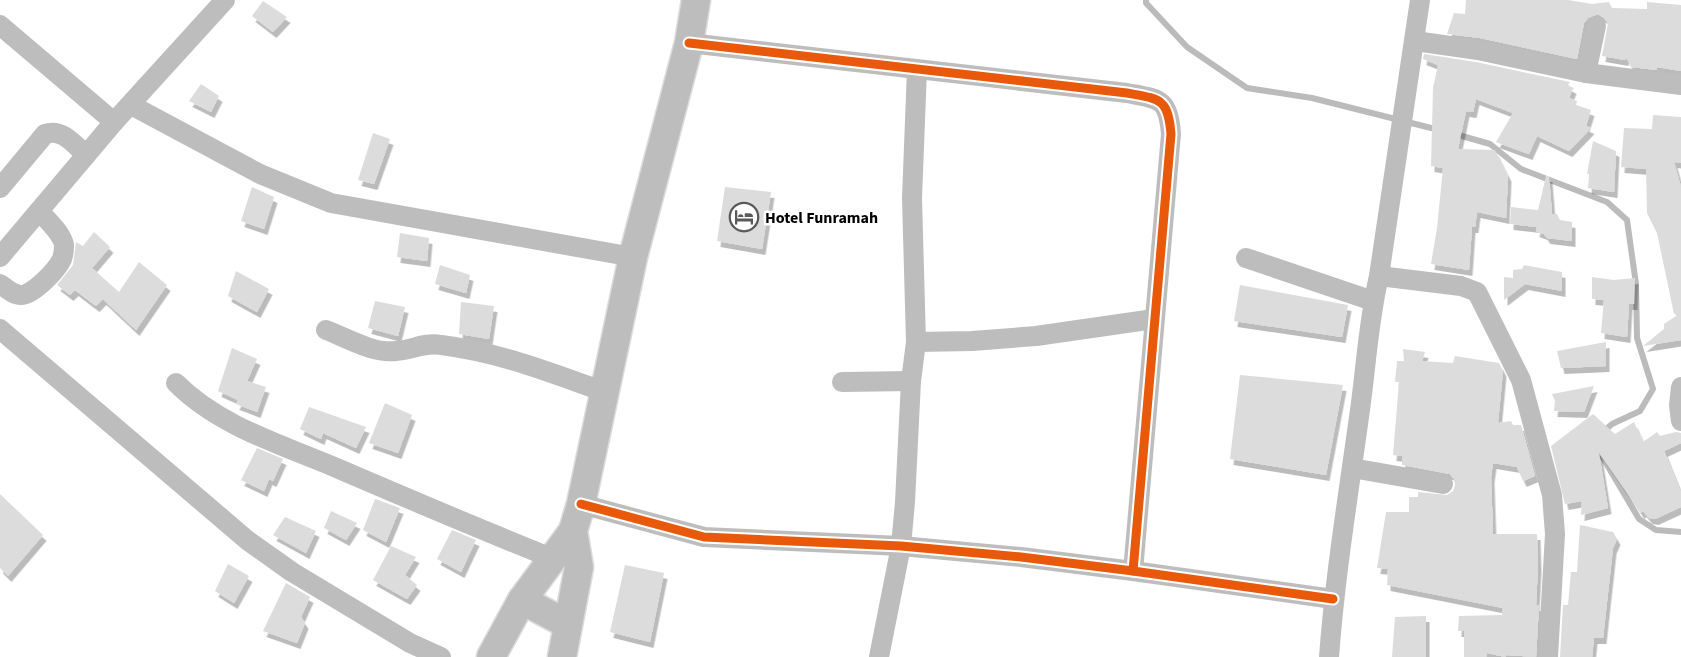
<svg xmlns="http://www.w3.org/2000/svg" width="1681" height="657" font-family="'Source Sans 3',sans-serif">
	<defs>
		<filter id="shadow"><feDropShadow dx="3.5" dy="6" stdDeviation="0" flood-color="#0004"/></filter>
	</defs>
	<rect width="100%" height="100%" fill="#fff"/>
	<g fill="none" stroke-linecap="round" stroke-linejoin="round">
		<g stroke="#bbb" stroke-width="6">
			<path d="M1146,0V3L1187,47L1247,88L1312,98L1439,130"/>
			<path d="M1455,134L1490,144L1521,169L1607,202L1627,220L1636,284L1637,338L1653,389L1640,411L1612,424L1602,433"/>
			<path d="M1600,453L1639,519L1656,530L1681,532"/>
		</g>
	</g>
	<g fill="#dcdcdc" filter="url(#shadow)">
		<path d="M1466,0H1568L1592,4L1609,2L1612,8L1647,9V2L1681,5V71L1657,67V70L1631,67L1626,57L1625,60L1602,56L1608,23L1604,18L1598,14L1588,18L1584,23L1577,59L1480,38L1447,34L1454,13L1465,14Z"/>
		<path d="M263,1L287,17L273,32L252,16Z"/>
		<path d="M1424,54L1476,62L1570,82L1568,85L1573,88L1569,98L1577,101L1576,105L1591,110L1586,126L1591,128L1569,151L1537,136L1529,154L1496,142L1513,113L1476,99L1473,112L1466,111L1458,149L1495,150L1508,176L1506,218L1477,212L1475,227H1472L1469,270L1431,264L1437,228L1443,168L1431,166L1433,88L1438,65L1423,59Z"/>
		<path d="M201,84L219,96L211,112L189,101Z"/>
		<path d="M1653,115L1681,117V163L1674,162L1681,187V340L1643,346L1664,329V324L1679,314H1674L1657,233L1647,213L1646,169L1621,167L1624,128L1652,129Z"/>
		<path d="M373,133L390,139L374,184L358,180Z"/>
		<path d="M1593,141L1616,151L1614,192L1588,188L1589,174H1587Z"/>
		<path d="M1546,176H1549L1552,214H1557L1560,220L1572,222V241L1547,238L1544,234L1536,231L1537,227L1510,224L1511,207L1538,210Z"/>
		<path d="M252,187L274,197L264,229L241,221Z"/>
		<path d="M725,187L771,192L762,249L717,241Z"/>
		<path d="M94,232L110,247L92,268L119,292L139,262L167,285L136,330L103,299L96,306L75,290L70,295L57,285L73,265L76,242L83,246Z"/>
		<path d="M400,233L429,238L427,261L397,257Z"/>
		<path d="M440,265L470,275L466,293L435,284Z"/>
		<path d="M1524,265L1562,272V291L1525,284L1504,300V277L1513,278V270L1522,269Z"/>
		<path d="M236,271L269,289L257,312L228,296Z"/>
		<path d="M1592,277L1614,280L1635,278L1634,304H1629L1627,337L1601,333L1604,300L1592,299Z"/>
		<path d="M1240,285L1348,305L1342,337L1234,321Z"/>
		<path d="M375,301L405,307L398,336L368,328Z"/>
		<path d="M461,302L494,306L489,339L459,334Z"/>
		<path d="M1606,342V366L1561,368L1557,351Z"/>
		<path d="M232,348L257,359L247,381L266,387L257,412L236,404L238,400L218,391Z"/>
		<path d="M1403,349L1425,352L1422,361L1453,363L1455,356L1499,363L1503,371L1498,423L1511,421L1513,425H1521L1535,476L1523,481L1517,467L1493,463L1491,477L1493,534H1537L1538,566L1536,605H1539L1536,657L1506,655L1505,657L1487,653L1486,657H1464V631H1458L1459,616L1502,615L1503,608L1387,585L1388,569L1377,568L1386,512H1409V497H1418V492L1447,495L1453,491L1455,485L1454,479L1450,474L1402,465V456L1393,455L1399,382H1395L1397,361H1404Z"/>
		<path d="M1240,375L1343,385L1326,475L1230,459Z"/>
		<path d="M1594,386L1584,412L1554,411L1555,401L1552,394Z"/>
		<path d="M385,403L412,415L398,453L369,443Z"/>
		<path d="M309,407L366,427L356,448L323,433L321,439L300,429Z"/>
		<path d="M1593,414L1615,434L1634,422L1643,442L1657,432L1660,436L1676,432L1681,433V443L1664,451L1681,493V507L1655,519L1649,518L1643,511L1641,513L1599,453L1608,508L1581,515L1582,501L1565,504L1551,446Z"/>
		<path d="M257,448L283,459L273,481L269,479L264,491L241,480Z"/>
		<path d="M0,494L43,535L8,576L0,568Z"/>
		<path d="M375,499L400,508L386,542L363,530Z"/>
		<path d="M331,511L357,523L346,540L324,528Z"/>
		<path d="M285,517L316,531L306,553L273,535Z"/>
		<path d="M1580,525L1613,532L1617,539L1613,548L1603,638H1594L1592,657H1560L1563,605H1568L1571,572H1577Z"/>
		<path d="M452,530L476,540L461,572L437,559Z"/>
		<path d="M391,546L416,557L405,575L417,585L407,599L373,580Z"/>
		<path d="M228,564L249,576L234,603L215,591Z"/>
		<path d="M625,565L664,573L650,642L610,632Z"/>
		<path d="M286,583L310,597L301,617L305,623L297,643L263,631Z"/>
		<path d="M1426,616V657H1392L1395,617Z"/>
	</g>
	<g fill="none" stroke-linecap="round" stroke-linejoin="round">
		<g stroke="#dbdbdb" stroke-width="31">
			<g id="highway">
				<path d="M522,600L567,624"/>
				<path d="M491,657L522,600L573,531"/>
				<path d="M562,657L579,567L573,531L581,504L633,257L689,43L696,0"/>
			</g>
		</g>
		<g stroke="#bdbdbd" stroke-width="20">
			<path d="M0,25L114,122"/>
			<path d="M1415,41L1478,50L1586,73L1681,85"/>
			<path d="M689,43L1127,93C1160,99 1168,98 1171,134L1133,571"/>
			<path d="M1586,73L1596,26"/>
			<path d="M131,105L260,174L331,203L633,257"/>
			<path d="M0,188L45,134C62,128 74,144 86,155"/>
			<path d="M0,257L114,122L225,0"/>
			<path d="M1246,258L1373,301"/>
			<path d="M1379,276L1461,286L1477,292L1521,380L1552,495L1555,534L1548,657"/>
			<path d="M0,284C6,288 13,295 21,295C33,295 57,270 62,259C63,256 64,248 64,245C62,233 47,220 39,211"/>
			<path d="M0,329L247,540L292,572L410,643L441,657"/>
			<path d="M326,330C347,338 373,354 396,351C413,350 423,342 441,345C499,352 551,373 605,392"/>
			<path d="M916,342L972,341L1036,336L1154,319"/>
			<path d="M842,382L911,381"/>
			<path d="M176,383C220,427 283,445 339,469C411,500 482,530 554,559"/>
			<path d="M1681,387L1679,405L1681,421"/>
			<path d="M1352,468L1443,484"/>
			<path d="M581,504L704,537L901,546L1021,557L1133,571L1333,599"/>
			<path d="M879,657L901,546L905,502L911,381L916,342L912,198L917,69"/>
			<path d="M1329,657C1335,576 1348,497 1359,417C1366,370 1368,322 1379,276L1420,0"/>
		</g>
		<use href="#highway" stroke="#bdbdbd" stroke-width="28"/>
		<g stroke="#fff" stroke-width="13">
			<g id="cycleway">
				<path d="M689,43L1127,93C1160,99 1168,98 1171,134L1133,571"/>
				<path d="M581,504L704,537L901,546L1021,557L1133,571L1333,599"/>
			</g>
		</g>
		<use href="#cycleway" stroke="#e8590c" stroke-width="9"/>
	</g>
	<defs>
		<g id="hotel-ring" transform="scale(1.5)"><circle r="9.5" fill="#fff" stroke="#595959" stroke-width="1.5"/><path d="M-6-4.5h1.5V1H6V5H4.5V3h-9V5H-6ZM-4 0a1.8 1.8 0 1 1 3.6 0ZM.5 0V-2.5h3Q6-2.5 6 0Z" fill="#595959"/></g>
	</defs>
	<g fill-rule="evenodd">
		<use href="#hotel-ring" x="744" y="217"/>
	</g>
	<g text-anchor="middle" stroke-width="5" stroke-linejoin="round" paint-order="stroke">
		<g font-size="16" font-weight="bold" fill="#000" stroke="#fff" text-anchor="start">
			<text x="765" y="223">Hotel Funramah</text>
		</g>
	</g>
</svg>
